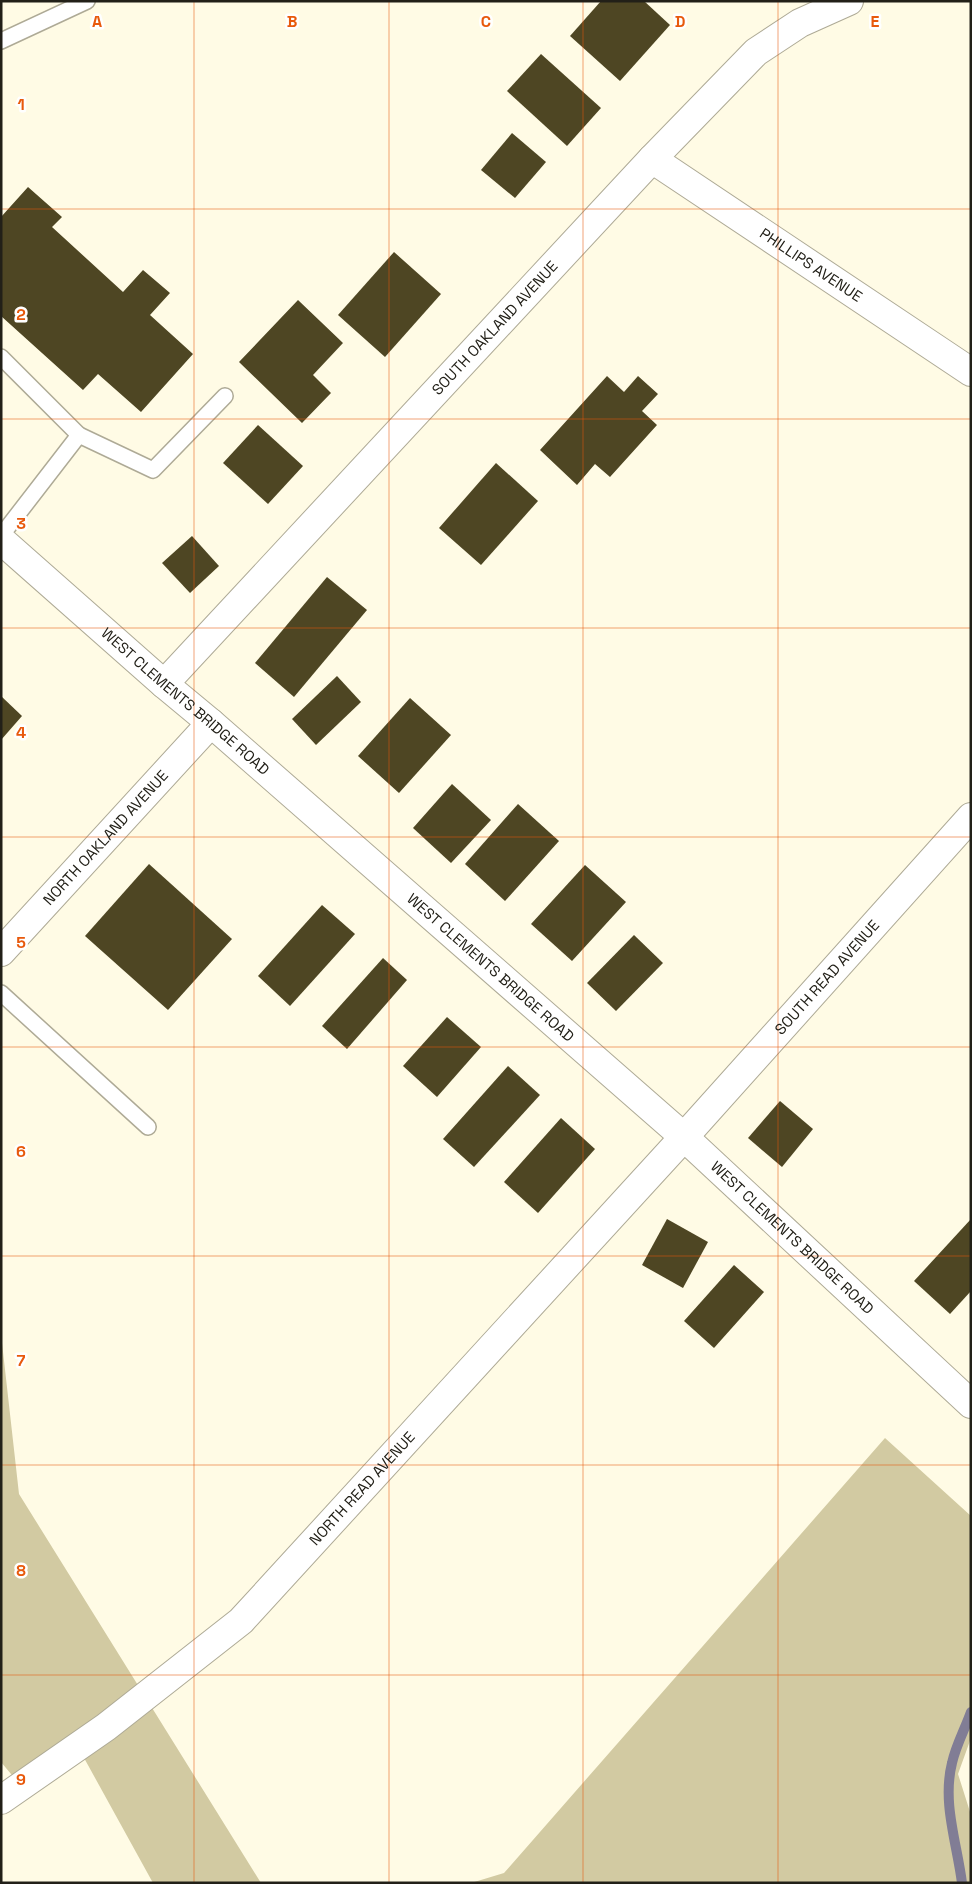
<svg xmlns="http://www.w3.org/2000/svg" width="972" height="1884" font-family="'Space Grotesk',sans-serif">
	<rect width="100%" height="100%" fill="#fffbe5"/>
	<g fill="#d2caa2">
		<path d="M1,1334L19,1494L261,1883H153L78,1747L26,1792L1,1762Z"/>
		<path d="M885,1438L971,1516V1738L958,1774L971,1815V1883H471L504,1873Z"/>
	</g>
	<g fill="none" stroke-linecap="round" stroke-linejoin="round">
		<path stroke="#817d95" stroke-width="10" d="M962,1883C957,1843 942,1803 952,1763C956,1745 965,1729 971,1712"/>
	</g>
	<g fill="#4e4623">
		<path d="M601,1H644L670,25L620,81L570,36Z"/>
		<path d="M541,54L601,108L567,146L507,91Z"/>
		<path d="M512,133L546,162L515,198L481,170Z"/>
		<path d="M28,187L62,217L52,227L123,292L143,270L170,293L150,315L193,354L141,412L98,374L83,390L1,316V217Z"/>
		<path d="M394,252L441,294L385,357L338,315Z"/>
		<path d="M298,300L343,343L313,375L331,393L302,423L239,362Z"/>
		<path d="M607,376L624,392L638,376L658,394L642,411L657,425L610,477L595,464L577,485L540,450Z"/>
		<path d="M258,425L303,466L268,504L223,463Z"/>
		<path d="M496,463L538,501L481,565L439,528Z"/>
		<path d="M192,536L219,566L190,593L162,563Z"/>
		<path d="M327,577L367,610L294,697L255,663Z"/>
		<path d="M337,676L361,702L316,745L292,719Z"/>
		<path d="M1,696L22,716L1,740Z"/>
		<path d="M410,698L451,735L399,793L358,756Z"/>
		<path d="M452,784L491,820L451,863L413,828Z"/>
		<path d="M518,804L559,841L505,901L465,864Z"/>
		<path d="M149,864L232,939L168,1010L85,936Z"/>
		<path d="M585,865L626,902L572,961L531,924Z"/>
		<path d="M322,905L355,934L290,1006L258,976Z"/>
		<path d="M634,935L663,963L616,1011L587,983Z"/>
		<path d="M383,958L407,980L347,1049L322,1026Z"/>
		<path d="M447,1017L481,1047L437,1097L403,1066Z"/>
		<path d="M508,1066L540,1095L474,1167L443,1139Z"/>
		<path d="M780,1101L813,1129L782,1167L748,1138Z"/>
		<path d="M561,1118L595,1149L538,1213L504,1182Z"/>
		<path d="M667,1219L708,1242L683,1288L642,1265Z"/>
		<path d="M971,1219V1291L950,1314L914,1281Z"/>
		<path d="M734,1265L764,1292L714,1348L684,1321Z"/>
	</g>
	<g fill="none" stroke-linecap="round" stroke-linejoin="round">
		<g stroke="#aeaa96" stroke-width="18">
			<g id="service">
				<path d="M1,41L87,1"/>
				<path d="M1,357L79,435L1,536"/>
				<path d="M79,435L153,470L225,396"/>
				<path d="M1,993L148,1127"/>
			</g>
		</g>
		<g stroke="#aeaa96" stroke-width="30">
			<g id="minor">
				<path id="s1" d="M652,159L971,372"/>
				<path id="s2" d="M164,684L652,159L756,52L800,23L849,1"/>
				<path id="s3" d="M1,952L211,723"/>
				<path id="s4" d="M1,1800L106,1727L241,1621L684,1137L971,817"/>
			</g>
		</g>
		<g stroke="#aeaa96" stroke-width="30">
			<g id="primary">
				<path id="s5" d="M1,540L164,684L211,723L684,1137L971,1404"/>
			</g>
		</g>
		<use href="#service" stroke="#fff" stroke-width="15"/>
		<use href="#minor" stroke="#fff" stroke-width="28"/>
		<use href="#primary" stroke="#fff" stroke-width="28"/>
	</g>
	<path fill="none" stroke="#e8590c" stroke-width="1" stroke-opacity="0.55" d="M194,1V1883M389,1V1883M583,1V1883M778,1V1883M1,209H971M1,419H971M1,628H971M1,837H971M1,1047H971M1,1256H971M1,1465H971M1,1675H971"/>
	<g text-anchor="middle" stroke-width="5" stroke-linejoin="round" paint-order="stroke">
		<g font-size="15" fill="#222018" stroke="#fff">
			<text dy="5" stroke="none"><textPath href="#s1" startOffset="191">PHILLIPS AVENUE</textPath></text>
			<text dy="5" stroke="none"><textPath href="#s2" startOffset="486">SOUTH OAKLAND AVENUE</textPath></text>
			<text dy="5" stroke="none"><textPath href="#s5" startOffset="245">WEST CLEMENTS BRIDGE ROAD</textPath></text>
			<text dy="5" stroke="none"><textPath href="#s3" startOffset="155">NORTH OAKLAND AVENUE</textPath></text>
			<text dy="5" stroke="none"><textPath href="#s5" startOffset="650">WEST CLEMENTS BRIDGE ROAD</textPath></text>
			<text dy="5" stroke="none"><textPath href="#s4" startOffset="1170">SOUTH READ AVENUE</textPath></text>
			<text dy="5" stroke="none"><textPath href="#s5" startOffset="1055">WEST CLEMENTS BRIDGE ROAD</textPath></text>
			<text dy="5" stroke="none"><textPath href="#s4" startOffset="479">NORTH READ AVENUE</textPath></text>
		</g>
	</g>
	<g font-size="16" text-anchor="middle" font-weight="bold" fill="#e8590c" stroke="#fff" stroke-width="5" stroke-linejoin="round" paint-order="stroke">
		<text x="97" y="27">A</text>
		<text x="292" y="27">B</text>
		<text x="486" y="27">C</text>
		<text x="680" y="27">D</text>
		<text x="875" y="27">E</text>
		<text x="21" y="110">1</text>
		<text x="21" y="320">2</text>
		<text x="21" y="529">3</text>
		<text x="21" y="738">4</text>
		<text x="21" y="948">5</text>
		<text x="21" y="1157">6</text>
		<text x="21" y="1366">7</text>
		<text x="21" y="1576">8</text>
		<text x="21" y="1785">9</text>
	</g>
	<rect width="972" height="1884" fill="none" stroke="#222018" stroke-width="5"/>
</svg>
